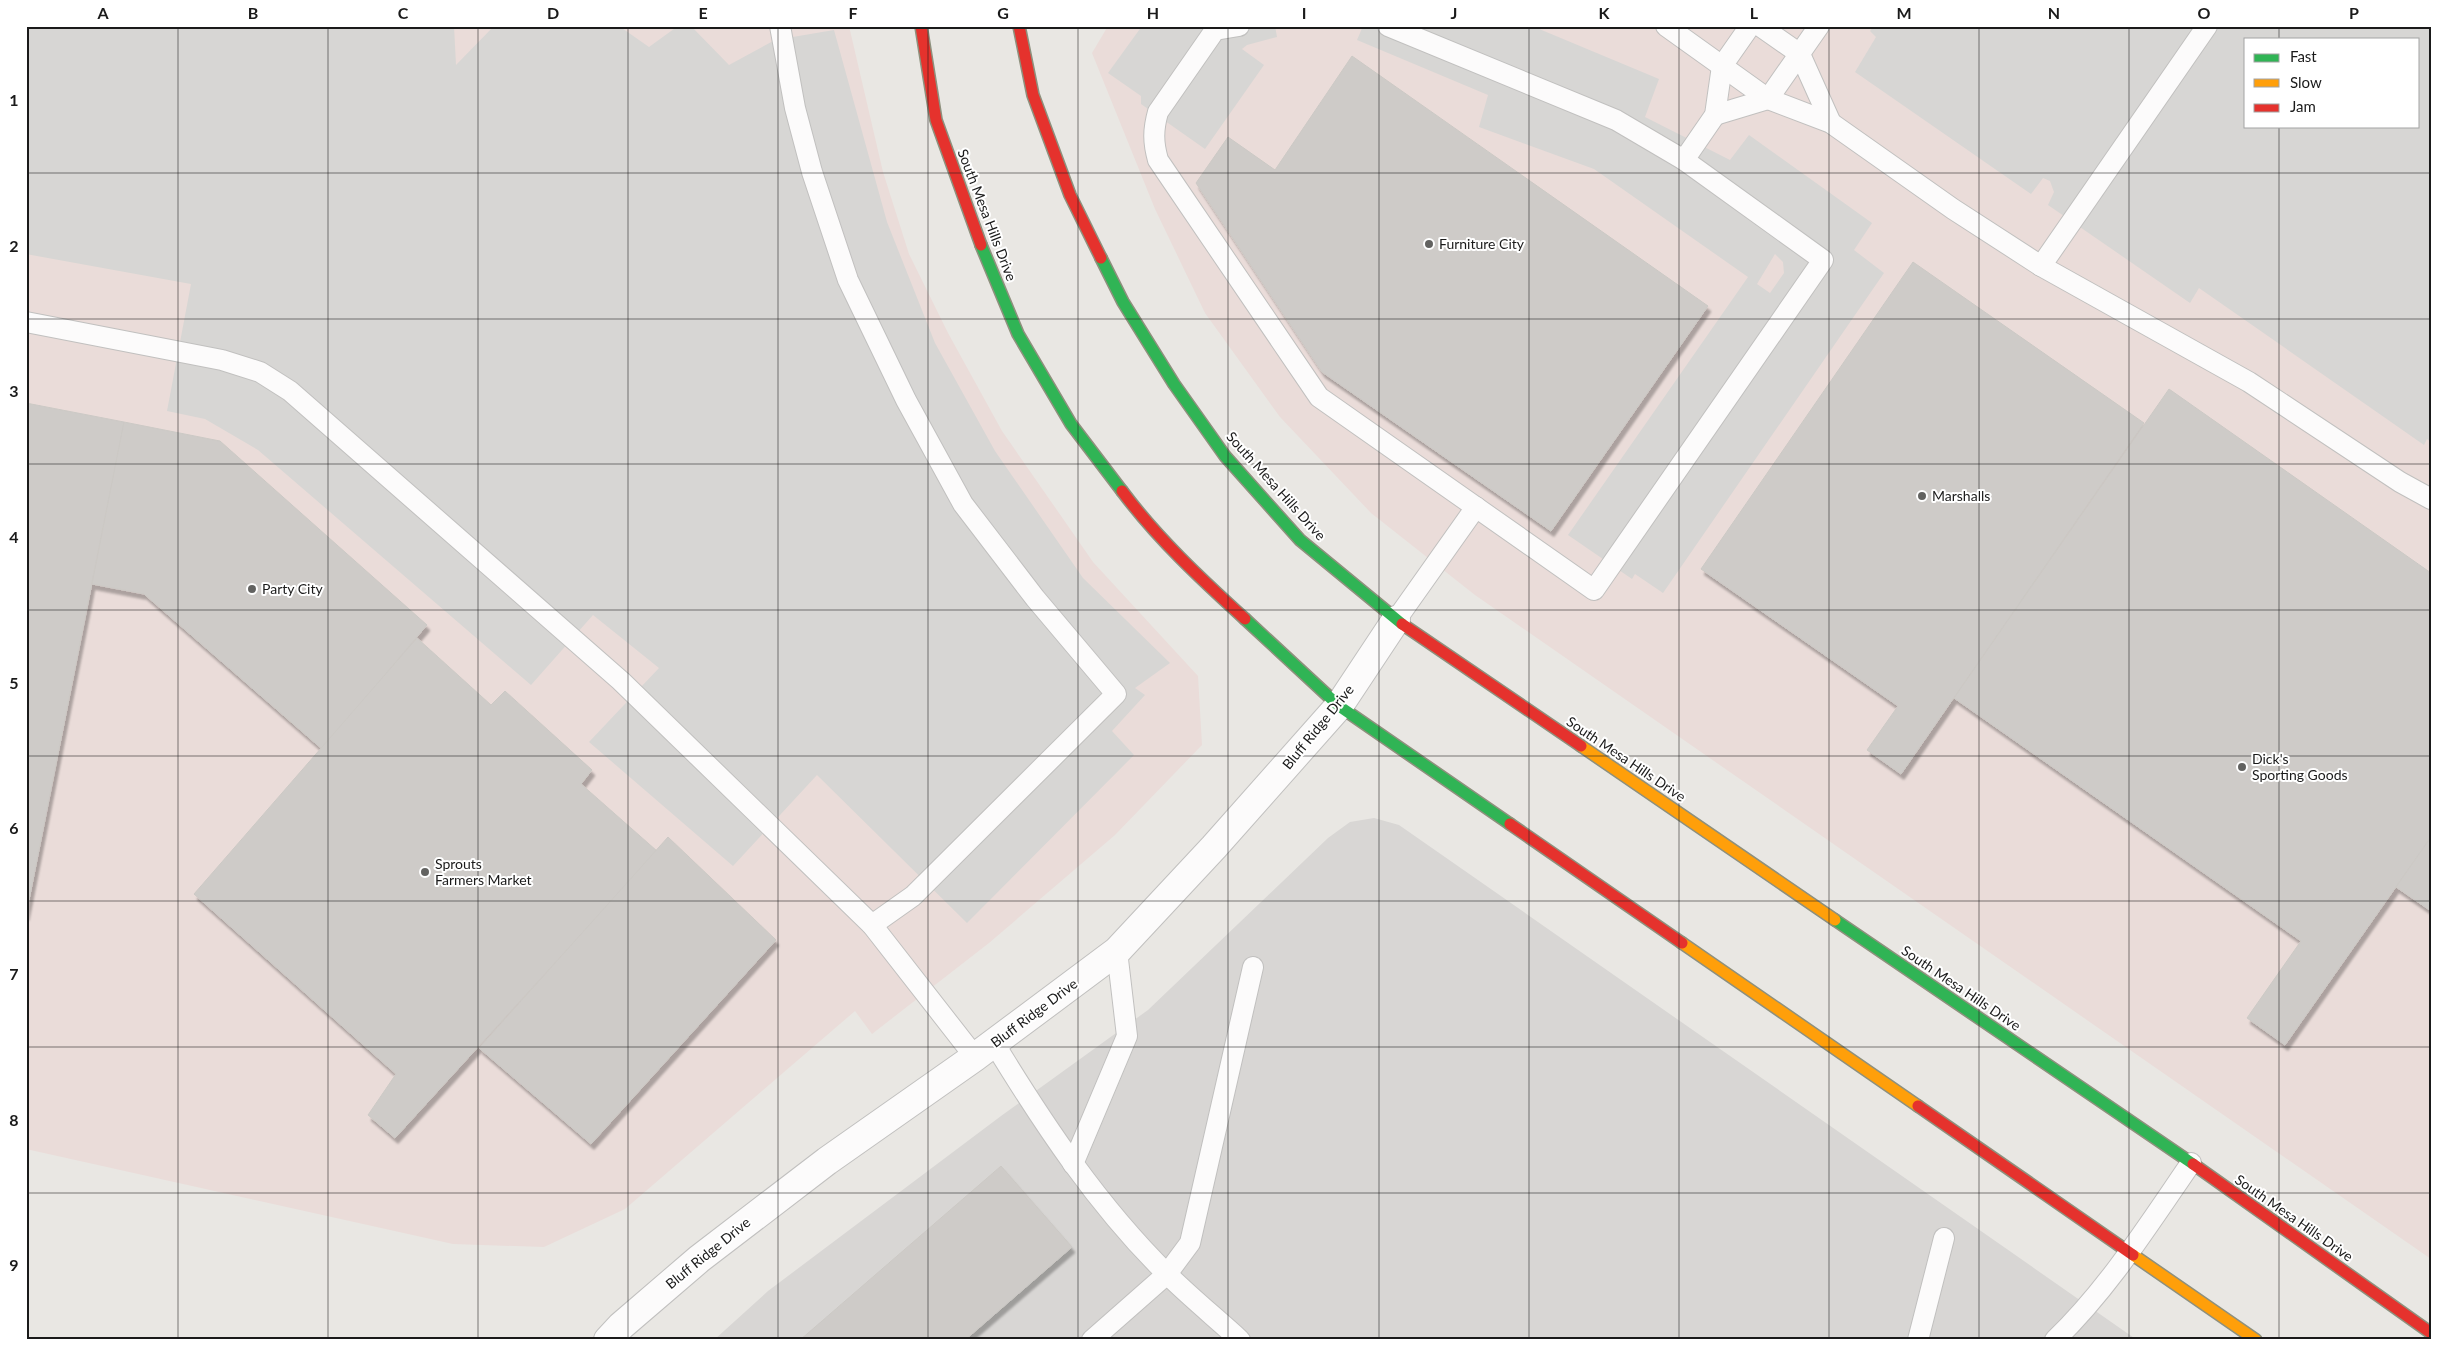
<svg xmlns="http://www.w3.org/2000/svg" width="2457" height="1366" font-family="Lato,sans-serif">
	<defs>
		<filter id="shadow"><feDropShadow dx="3" dy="5.5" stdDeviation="1" flood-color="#0004"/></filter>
	</defs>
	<rect width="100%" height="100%" fill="#e9e7e3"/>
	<path fill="#d8d6d4" d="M1374,818L1399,825L2137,1340H714L768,1291L1001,1116L1148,1010L1328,838L1350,822Z"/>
	<g fill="#eadcd9" fill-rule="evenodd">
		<path d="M26,26H849L883,172L909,254L948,333L1002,431L1093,562L1198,676L1202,745L1115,835L989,943L872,1034L855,1011L625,1209L544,1247L453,1244L26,1149Z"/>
		<path d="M1108,26H2431V1259L1475,595L1371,513L1280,417L1205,313L1155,209L1092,53ZM2246,39H2418V126H2246Z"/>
	</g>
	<g fill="#d7d6d4" fill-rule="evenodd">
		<path d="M26,26H454L456,65L494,26H619L649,47L678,26H691L729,65L775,40L834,30L887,222L935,343L995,451L1083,578L1170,663L1135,688L1145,695L1112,731L1134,755L967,923L817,775L733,866L589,742L659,668L593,615L531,685L258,450L205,419L167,411L191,284L26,254Z"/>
		<path d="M1142,26H1275L1277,37L1247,45L1242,49L1264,65L1205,149L1141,104V96L1108,73Z"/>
		<path d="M1363,26H1532L1659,79L1645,117L1730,160L1749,135L1872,223L1854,250L1884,273L1663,593L1635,574L1632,579L1568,535L1748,277L1594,169L1479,127L1488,95L1357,40ZM1775,254L1783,262L1784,273L1770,293L1757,284Z"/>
		<path d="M1874,26H2431V442L2427,439L2424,445L2199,288L2190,303L2048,205L2054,192L2050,181L2043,178L2031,194L1855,72L1876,37L1870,31ZM2246,39H2418V126H2246Z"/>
	</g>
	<g fill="#cecbc8" stroke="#ccc9c5" filter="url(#shadow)">
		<path d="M1352,56L1708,306L1551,531L1322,372L1196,183L1228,137L1275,170Z"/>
		<path d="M1913,262L2144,423L1901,774L1867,750L1898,706L1701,569Z"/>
		<path d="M2169,389L2431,573V837L2285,1045L2247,1018L2301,941L1954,698Z"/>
		<path d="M26,403L124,422L26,915Z"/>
		<path d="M124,422L220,441L427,625L322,749L144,594L92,584Z"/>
		<path d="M417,638L491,705L505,691L592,770L581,784L657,851L395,1138L368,1115L396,1074L194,894Z"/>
		<path d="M668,837L776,940L591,1144L479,1048Z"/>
		<path d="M2431,837V911L2396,887Z"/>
		<path d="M1001,1166L1072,1247L965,1340H800Z"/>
	</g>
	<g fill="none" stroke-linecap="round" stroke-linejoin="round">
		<g stroke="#c1c0bf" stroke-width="22">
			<g id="lane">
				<path d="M780,26L795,108L812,172L848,280L906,400L963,504L1035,598L1116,694L913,896L872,925"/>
				<path d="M1239,26L1215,30L1158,112C1153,130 1153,142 1158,160L1319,397L1594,590L1823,260L1684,160L1616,120L1388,26"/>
				<path d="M1666,26L1768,99L1831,123L1953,209L2041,266L2249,382L2400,482L2431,499"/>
				<path d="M1760,26L1800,54L1831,123"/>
				<path d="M1715,115L1768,99L1819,26"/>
				<path d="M1684,160L1715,115L1722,66L1750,26"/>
				<path d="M2041,266L2207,26"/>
				<path d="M26,322L222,360L260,372L290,391L621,681L872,925L975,1057"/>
				<path d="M1396,620L1476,507"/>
				<path d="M994,1043C1044,1125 1098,1206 1167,1274C1190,1297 1216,1318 1240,1340"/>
				<path d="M1073,1164L1127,1036L1117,951"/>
				<path d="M1092,1340L1167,1274L1190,1243L1253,967"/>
				<path d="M1918,1340L1944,1238"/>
				<path d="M2055,1340C2108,1289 2149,1224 2191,1163"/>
			</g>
		</g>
		<g stroke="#c1c0bf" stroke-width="30">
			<path id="street" d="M608,1340L621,1326L699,1259L827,1161L975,1057L1117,951L1214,847L1339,706L1396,620"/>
		</g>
		<g stroke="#8e907d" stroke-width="14">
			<g id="fast">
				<path d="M981,245L1018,334L1071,424L1122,491"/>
				<path d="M1101,258L1123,302L1174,384L1225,456L1300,540L1402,624"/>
				<path d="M1245,619L1339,706L1510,824"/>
				<path d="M1835,920L2193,1164"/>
			</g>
		</g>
		<g stroke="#8e907d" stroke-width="14">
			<g id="slow">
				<path d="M1581,746L1835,920"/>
				<path d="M1682,943L1918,1106"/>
				<path d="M2133,1255L2256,1340"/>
			</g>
		</g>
		<g stroke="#8e907d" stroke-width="14">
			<g id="jam">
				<path d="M921,26L936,120L981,245"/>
				<path d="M1019,26L1033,95L1070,195L1101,258"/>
				<path d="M1122,491C1157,538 1201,579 1245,619"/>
				<path d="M1402,624L1581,746"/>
				<path d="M1510,824L1682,943"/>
				<path d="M1918,1106L2133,1255"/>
				<path d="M2193,1164L2431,1333"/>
			</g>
		</g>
		<use href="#lane" stroke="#fcfbfb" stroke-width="20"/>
		<use href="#street" stroke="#fcfbfb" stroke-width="28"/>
		<use href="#fast" stroke="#30b455" stroke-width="11"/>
		<use href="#slow" stroke="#ff9f0a" stroke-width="11"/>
		<use href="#jam" stroke="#e5322d" stroke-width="11"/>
	</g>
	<path fill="none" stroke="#1a1a1a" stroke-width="1" stroke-opacity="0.55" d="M178,26V1340M328,26V1340M478,26V1340M628,26V1340M778,26V1340M928,26V1340M1078,26V1340M1228,26V1340M1379,26V1340M1529,26V1340M1679,26V1340M1829,26V1340M1979,26V1340M2129,26V1340M2279,26V39M2279,126V1340M26,173H2431M26,319H2431M26,464H2431M26,610H2431M26,756H2431M26,901H2431M26,1047H2431M26,1193H2431"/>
	<g fill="#626260" stroke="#fff" stroke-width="2">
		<circle cx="1429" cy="244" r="5"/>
		<circle cx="1922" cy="496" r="5"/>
		<circle cx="252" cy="589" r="5"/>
		<circle cx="2242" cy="767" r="5"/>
		<circle cx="425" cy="872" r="5"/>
	</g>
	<g text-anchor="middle" stroke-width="4" stroke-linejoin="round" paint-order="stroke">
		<g font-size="14" fill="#1a1a1a" stroke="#fff">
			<text transform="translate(987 215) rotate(69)" y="5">South Mesa Hills Drive</text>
			<text transform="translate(1276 486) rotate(48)" y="5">South Mesa Hills Drive</text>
			<text transform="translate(1318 727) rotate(-51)" y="5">Bluff Ridge Drive</text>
			<text transform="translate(1626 759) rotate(34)" y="5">South Mesa Hills Drive</text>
			<text transform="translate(1961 988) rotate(34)" y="5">South Mesa Hills Drive</text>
			<text transform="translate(1034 1013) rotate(-37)" y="5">Bluff Ridge Drive</text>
			<text transform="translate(2294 1218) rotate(35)" y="5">South Mesa Hills Drive</text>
			<text transform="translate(708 1253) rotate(-39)" y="5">Bluff Ridge Drive</text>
		</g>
		<g font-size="14" fill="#1a1a1a" stroke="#fff" text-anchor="start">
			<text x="1439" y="249">Furniture City</text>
			<text x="1932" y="501">Marshalls</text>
			<text x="262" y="594">Party City</text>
			<text x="2252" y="764">Dick's<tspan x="2252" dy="16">Sporting Goods</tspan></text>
			<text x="435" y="869">Sprouts<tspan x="435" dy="16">Farmers Market</tspan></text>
		</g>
	</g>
	<rect width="2457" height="1366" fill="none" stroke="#ffffff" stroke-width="55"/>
	<rect x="2244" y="38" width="175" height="90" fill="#ffffff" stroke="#a3a3a3"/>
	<rect x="2254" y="54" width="25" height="8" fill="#30b455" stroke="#a3a3a3"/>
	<text x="2290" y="62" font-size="15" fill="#1a1a1a">Fast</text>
	<rect x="2254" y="79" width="25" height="8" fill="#ff9f0a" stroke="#a3a3a3"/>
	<text x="2290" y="88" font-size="15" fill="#1a1a1a">Slow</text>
	<rect x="2254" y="104" width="25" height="8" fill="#e5322d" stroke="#a3a3a3"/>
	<text x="2290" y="112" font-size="15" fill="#1a1a1a">Jam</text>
	<rect x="28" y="28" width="2402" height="1310" fill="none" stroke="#1a1a1a" stroke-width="2"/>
	<g font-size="16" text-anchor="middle" font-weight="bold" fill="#1a1a1a">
		<text x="103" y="19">A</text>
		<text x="253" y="19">B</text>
		<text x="403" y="19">C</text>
		<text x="553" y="19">D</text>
		<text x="703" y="19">E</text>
		<text x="853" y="19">F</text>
		<text x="1003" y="19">G</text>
		<text x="1153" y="19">H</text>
		<text x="1304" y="19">I</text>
		<text x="1454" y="19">J</text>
		<text x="1604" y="19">K</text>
		<text x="1754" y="19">L</text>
		<text x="1904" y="19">M</text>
		<text x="2054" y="19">N</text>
		<text x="2204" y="19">O</text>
		<text x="2354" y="19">P</text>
		<text x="14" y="106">1</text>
		<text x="14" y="252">2</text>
		<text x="14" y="397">3</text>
		<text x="14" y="543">4</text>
		<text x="14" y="689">5</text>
		<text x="14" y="834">6</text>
		<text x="14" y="980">7</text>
		<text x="14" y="1126">8</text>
		<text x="14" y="1271">9</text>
	</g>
</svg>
